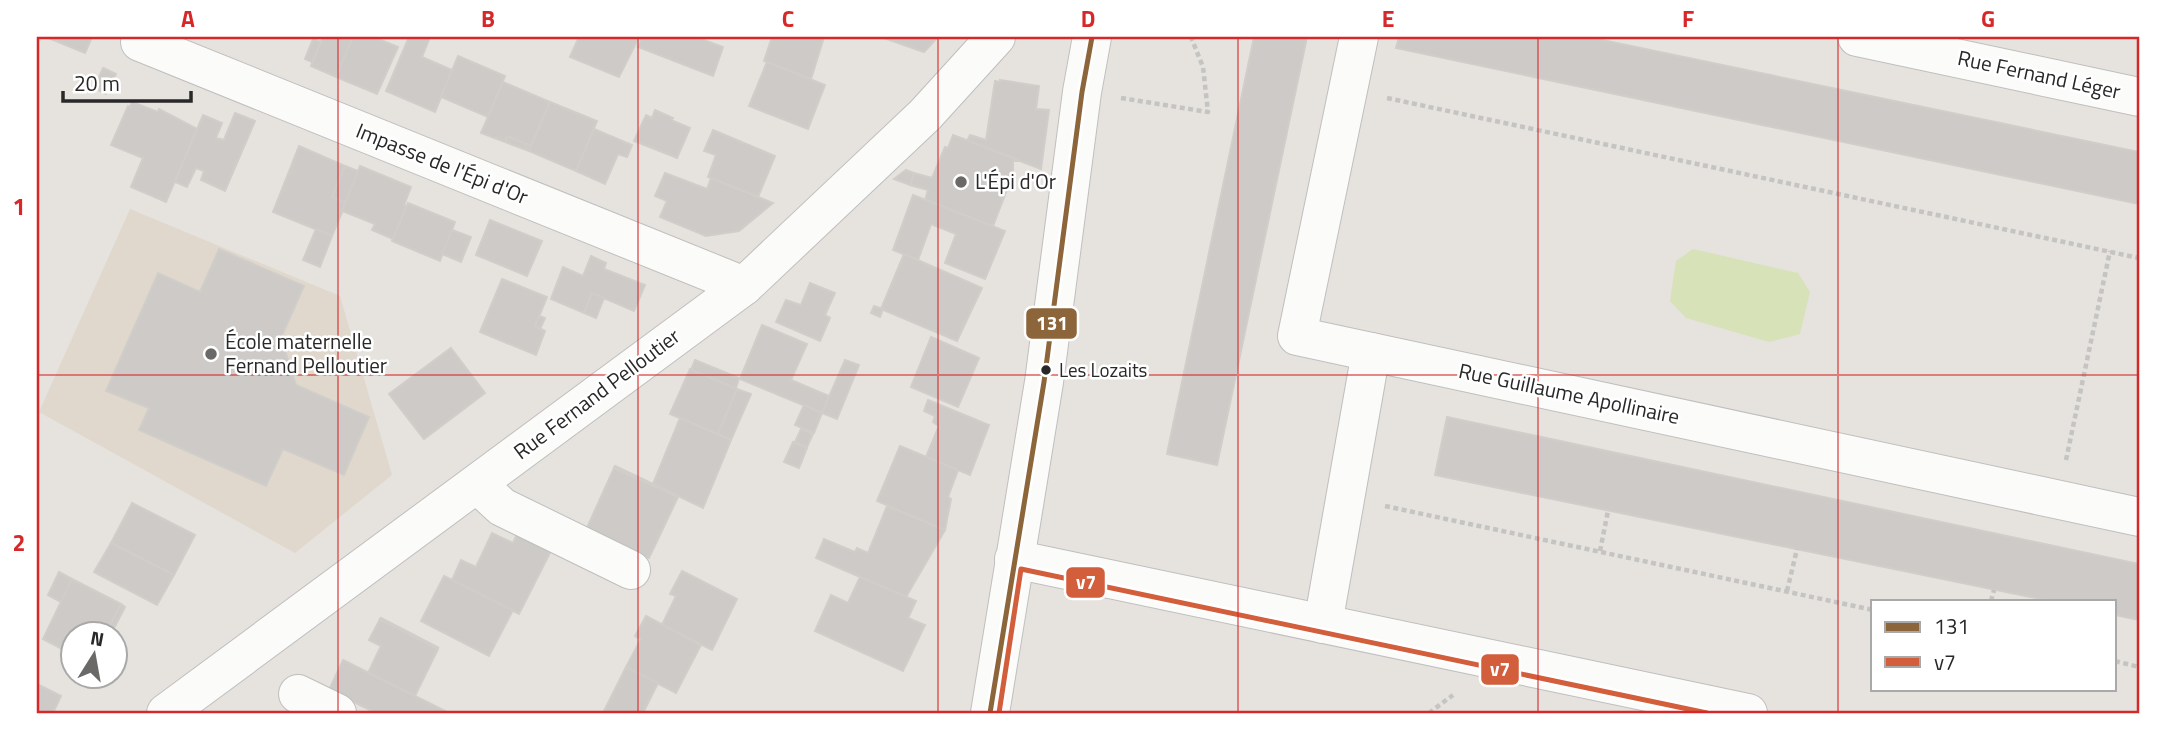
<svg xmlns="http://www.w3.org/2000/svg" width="2176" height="750" font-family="'Titillium Web',sans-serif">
	<rect width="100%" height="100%" fill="#e6e2de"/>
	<path fill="#e0d8cd" d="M130,209L340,296L392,475L295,553L39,412Z"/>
	<path fill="#d7e2b8" d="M1693,249L1798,273L1810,292L1800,334L1769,342L1686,318L1670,301L1676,261Z"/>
	<g fill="#cdcac7" stroke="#d1ceca" stroke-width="2">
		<path d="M46,37H92L85,53Z"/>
		<path d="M323,37H353L336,77L311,66Z"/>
		<path d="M353,37H377L376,38L398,47L377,94L336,77Z"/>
		<path d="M409,37H430L422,57L452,70L435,112L386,91Z"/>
		<path d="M579,37H639L619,77L570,57Z"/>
		<path d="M642,37H696L723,47L713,76L638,47Z"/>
		<path d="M772,37H824L811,79L764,61Z"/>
		<path d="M881,37H938L924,52Z"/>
		<path d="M1254,37H1307L1217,465L1167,454Z"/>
		<path d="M1399,37H1588L2139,152V204L1396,48Z"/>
		<path d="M313,39L321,42L312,62L305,59Z"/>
		<path d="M458,56L505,76L488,117L441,97Z"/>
		<path d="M767,62L825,85L808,129L749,106Z"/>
		<path d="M103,68L116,74L106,94L94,88Z"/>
		<path d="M1000,80L1039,86L1036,109L1049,110L1041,169L967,141L970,135L986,140L995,81L1000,82Z"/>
		<path d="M503,82L550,102L531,146L507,136L505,142L481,133Z"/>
		<path d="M132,102L158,112L159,109L197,129L166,202L131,187L143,158L111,145L128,106L130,107Z"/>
		<path d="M550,102L597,121L576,171L529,151Z"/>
		<path d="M655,110L673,118L671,120L690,128L677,158L634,141L646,115L652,118Z"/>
		<path d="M235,113L255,121L225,191L201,180L204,171L196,168L187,187L175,182L203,115L222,123L216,138L224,140Z"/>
		<path d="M594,129L632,145L627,157L618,154L605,184L576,171Z"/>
		<path d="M713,130L775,156L758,197L708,177L716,155L704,151Z"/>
		<path d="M953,135L1021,161H1013V174L993,226L925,200L928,190L910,185L914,173L932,178L945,147L948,148Z"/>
		<path d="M507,136L531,146L529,151L505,142Z"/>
		<path d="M299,146L345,166L332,197L346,203L332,236L273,212Z"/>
		<path d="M345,166L358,171L346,203L332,197Z"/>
		<path d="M360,166L411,187L404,205L407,206L393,239L372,230L375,224L342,211Z"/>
		<path d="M906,170L914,173L910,185L894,179Z"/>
		<path d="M665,173L707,189L711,178L773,203L739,231L706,236L660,217L667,201L655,196Z"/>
		<path d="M913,195L1005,231L985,279L945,263L956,234L931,224L918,260L893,250Z"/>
		<path d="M408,203L455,222L440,261L392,241Z"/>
		<path d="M490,220L542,241L527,276L476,255Z"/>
		<path d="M316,229L332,236L320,267L303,260Z"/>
		<path d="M452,230L471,237L461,262L442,254Z"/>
		<path d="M219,249L304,286L281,338L296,385L369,417L344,475L283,449L266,486L139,430L149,408L106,391L158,273L200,292Z"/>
		<path d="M904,254L982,288L957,341L881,309Z"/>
		<path d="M591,256L606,263L604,269L645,285L634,311L592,293L584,313L551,299L563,267L583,276Z"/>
		<path d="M502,279L547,297L535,326L545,331L536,355L480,332Z"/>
		<path d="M810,283L835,293L825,315L830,318L820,341L776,322L786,300L801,305Z"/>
		<path d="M592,293L604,298L596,318L584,313Z"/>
		<path d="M874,306L883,309L880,317L871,313Z"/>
		<path d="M539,316L545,318L540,329L535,326Z"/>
		<path d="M762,325L807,344L791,380L829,396L822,413L740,379Z"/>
		<path d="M931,337L979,358L958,407L911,387Z"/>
		<path d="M451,348L485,393L424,439L389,394Z"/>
		<path d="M695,360L739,378L736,388L691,370Z"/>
		<path d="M845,360L859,365L837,419L822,413Z"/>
		<path d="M690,369L737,389L718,434L670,414Z"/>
		<path d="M737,389L751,394L731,440L718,434Z"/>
		<path d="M928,400L989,425L970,475L926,457L939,426L933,422L935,416L924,411Z"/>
		<path d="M804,405L822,413L814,433L795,425Z"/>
		<path d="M1447,417L2139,564V620L2115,615V601H2050L1435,475Z"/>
		<path d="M680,418L731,440L703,508L653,484Z"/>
		<path d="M801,429L813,434L807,447L795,442Z"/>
		<path d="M793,442L807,448L799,468L784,462Z"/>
		<path d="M900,446L958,470L948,497L951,499L945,530L877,501Z"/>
		<path d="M615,466L653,484L679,496L614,468Z"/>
		<path d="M614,468L678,497L649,558L586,530Z"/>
		<path d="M132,503L195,535L174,575L111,543Z"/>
		<path d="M887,506L945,530L906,597L816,558L824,539L855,552L857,548L868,553Z"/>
		<path d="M521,526L556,541L519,614L452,580L461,560L476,567L492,533L513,543Z"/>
		<path d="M111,543L174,575L157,605L94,572Z"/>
		<path d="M682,571L737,599L712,650L662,625L676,596L670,594Z"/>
		<path d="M59,572L72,579L61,602L48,595Z"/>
		<path d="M444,576L513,610L489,656L421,621Z"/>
		<path d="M860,577L916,601L908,618L925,625L903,671L815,631L831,595L848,603Z"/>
		<path d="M72,579L121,604L106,634H74V655L43,639Z"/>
		<path d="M121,604L125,607L111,634H106Z"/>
		<path d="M646,616L701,645L676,693L626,667L641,639L635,636Z"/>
		<path d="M381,618L439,648L380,619Z"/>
		<path d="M380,619L438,649L415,696L368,673L381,646L369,640Z"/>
		<path d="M343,660L449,713H376L329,690Z"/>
		<path d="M626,667L658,683L643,713H603Z"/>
		<path d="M37,684L61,696L53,713H37Z"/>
	</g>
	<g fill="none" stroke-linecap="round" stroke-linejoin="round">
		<g stroke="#c0bfbf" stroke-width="40">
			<g id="minor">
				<path d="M1359,37L1297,336L2139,517"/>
				<path d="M1857,37L2139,97"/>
				<path d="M140,42L744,286"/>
				<path d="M477,484L502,507L631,570"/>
				<path d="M1014,559L1748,713"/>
				<path d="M1323,624L1371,352"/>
				<path d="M298,694L337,713"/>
				<path d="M166,713L744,286L925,115L996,37"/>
				<path d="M990,713L1044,382L1082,92L1092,37"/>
			</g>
		</g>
		<g stroke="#c4c4c3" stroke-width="4.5" stroke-dasharray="5 3.5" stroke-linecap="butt">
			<path d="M1121,98L1208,112L1203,67L1191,37"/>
			<path d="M1387,98L2139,258"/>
			<path d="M2066,460L2110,251"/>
			<path d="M1385,506L1873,610"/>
			<path d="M1600,551L1608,511"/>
			<path d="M1787,591L1797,549"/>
			<path d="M1991,601L1994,590"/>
			<path d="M2115,661L2139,667"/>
			<path d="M1429,713L1453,695"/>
		</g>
		<use href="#minor" stroke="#fbfbfa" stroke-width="38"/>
		<g stroke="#fff" stroke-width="10">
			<path id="bus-1" d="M990,713L1044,382L1082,92L1092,37"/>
		</g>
		<g stroke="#fff" stroke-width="10">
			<path id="bus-2" d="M999,713L1021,569L1707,713"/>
		</g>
		<use href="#bus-1" stroke="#8d653a" stroke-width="5"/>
		<use href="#bus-2" stroke="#d35e3c" stroke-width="5"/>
	</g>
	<path fill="none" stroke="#d62828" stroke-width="2" stroke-opacity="0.55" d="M338,37V713M638,37V713M938,37V713M1238,37V713M1538,37V713M1838,37V713M37,375H2139"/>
	<g fill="#6a6968" stroke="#fff" stroke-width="2.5">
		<circle cx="961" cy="182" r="7"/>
		<circle cx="211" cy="354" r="7"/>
	</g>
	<circle fill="#282828" stroke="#fff" stroke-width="2.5" cx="1046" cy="370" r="6"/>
	<g text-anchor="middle" stroke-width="5" stroke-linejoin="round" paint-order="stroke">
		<g font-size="19" fill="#282828" stroke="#fff" text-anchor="start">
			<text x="1059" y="377">Les Lozaits</text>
		</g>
		<g font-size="21" fill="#282828" stroke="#fff">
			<text transform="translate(2039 75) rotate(12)" y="7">Rue Fernand Léger</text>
			<text transform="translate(442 164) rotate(22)" y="7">Impasse de l'Épi d'Or</text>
			<text transform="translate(597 394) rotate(-37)" y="7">Rue Fernand Pelloutier</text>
			<text transform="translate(1569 394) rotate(12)" y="7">Rue Guillaume Apollinaire</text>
		</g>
		<g font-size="21" fill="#282828" stroke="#fff" text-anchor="start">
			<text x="975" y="189">L'Épi d'Or</text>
			<text x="225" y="349">École maternelle<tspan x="225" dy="24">Fernand Pelloutier</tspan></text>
		</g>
	</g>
	<g stroke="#fff" stroke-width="2.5">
		<rect x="1025" y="307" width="53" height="33" rx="7" fill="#8d653a"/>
		<rect x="1065" y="566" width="41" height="33" rx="7" fill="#d35e3c"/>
		<rect x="1480" y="653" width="40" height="33" rx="7" fill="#d35e3c"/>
	</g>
	<g font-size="19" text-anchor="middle" font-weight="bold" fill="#fff">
		<text x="1052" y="330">131</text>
		<text x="1086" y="589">v7</text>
		<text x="1500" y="676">v7</text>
	</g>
	<rect width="2176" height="750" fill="none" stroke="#ffffff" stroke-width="77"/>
	<rect x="1871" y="600" width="245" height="91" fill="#ffffff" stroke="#a9a9a9" stroke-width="2"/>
	<rect x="1885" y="622" width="35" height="10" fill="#8d653a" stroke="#a9a9a9" stroke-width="2"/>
	<text x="1934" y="634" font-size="21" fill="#282828">131</text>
	<rect x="1885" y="657" width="35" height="10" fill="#d35e3c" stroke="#a9a9a9" stroke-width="2"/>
	<text x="1934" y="670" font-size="21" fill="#282828">v7</text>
	<g transform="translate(94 655) rotate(11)"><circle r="33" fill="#ffffff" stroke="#a9a9a9" stroke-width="2"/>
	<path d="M0-5L12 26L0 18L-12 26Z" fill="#6a6968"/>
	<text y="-10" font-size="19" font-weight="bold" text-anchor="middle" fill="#282828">N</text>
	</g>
	<path d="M63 91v10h128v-10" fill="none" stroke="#282828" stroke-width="3.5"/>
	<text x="74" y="91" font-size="21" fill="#282828" stroke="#ffffff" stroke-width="5" paint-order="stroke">20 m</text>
	<rect x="38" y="38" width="2100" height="674" fill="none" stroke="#d62828" stroke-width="2.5"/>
	<g font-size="23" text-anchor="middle" font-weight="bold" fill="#d62828">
		<text x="188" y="27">A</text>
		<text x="488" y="27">B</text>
		<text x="788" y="27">C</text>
		<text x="1088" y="27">D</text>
		<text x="1388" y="27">E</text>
		<text x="1688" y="27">F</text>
		<text x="1988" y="27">G</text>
		<text x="19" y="215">1</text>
		<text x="19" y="551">2</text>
	</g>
</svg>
